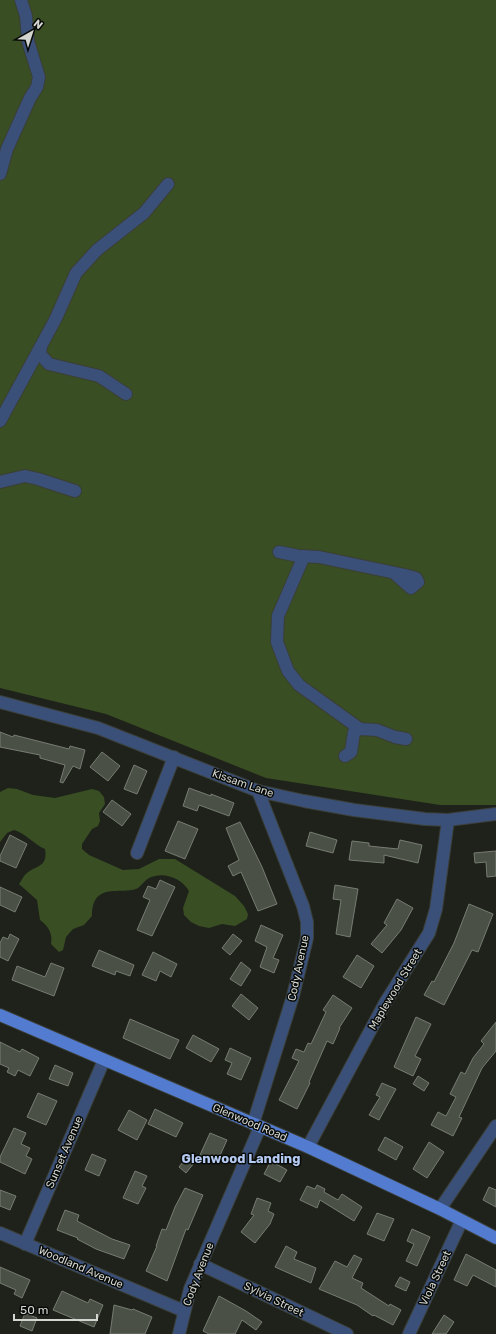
<svg xmlns="http://www.w3.org/2000/svg" width="496" height="1334" font-family="Rubik,sans-serif">
	<rect width="100%" height="100%" fill="#1e221b"/>
	<g fill="#394e22">
		<path d="M0,0H496V805H440L266,778L106,714L0,688Z"/>
		<path d="M8,788L17,789L33,795L55,798L92,789L99,791L104,797L105,804L99,813L100,821L98,826L92,829L82,844V849L89,855L123,870L139,869L159,859H175L235,896L244,906L248,914L247,919L235,926L222,924L209,928L199,926L191,922L184,915L183,908L189,891C181,878 164,871 149,878C145,880 142,885 138,888C123,896 92,880 92,916L84,925L73,929L66,937L63,950L59,952L51,944C53,933 48,926 40,920L37,900L19,884C22,880 24,875 27,873C37,865 48,867 45,849C33,844 27,834 14,830L7,833L0,842V792Z"/>
	</g>
	<g fill="#4b5047" stroke="#777c72">
		<path d="M0,732L13,737L14,735L69,749L70,746L85,750L80,769L73,766L63,783L60,782L65,765L40,758V755L0,747Z"/>
		<path d="M102,752L120,766L108,781L90,767Z"/>
		<path d="M134,765L147,771L137,794L124,789Z"/>
		<path d="M189,788L211,796V794L234,803L229,816L199,805L197,811L183,806Z"/>
		<path d="M112,800L131,814L122,826L103,812Z"/>
		<path d="M178,821L198,829L185,859L165,851Z"/>
		<path d="M240,822L262,867L277,904L258,911L241,872L233,876L228,866L239,860L226,828Z"/>
		<path d="M310,832L337,840L333,853L306,846Z"/>
		<path d="M10,835L27,844L16,868L0,861V856Z"/>
		<path d="M400,840L422,845L418,863L384,855V863L349,860L352,841L369,843V846L398,849Z"/>
		<path d="M496,851V876L487,877L486,862L475,863L474,853Z"/>
		<path d="M160,880L175,887L152,936L137,930L150,900L143,897L148,886L156,889Z"/>
		<path d="M335,885L358,889L350,937L336,934L341,900L333,899Z"/>
		<path d="M0,887L22,897L15,912L0,905Z"/>
		<path d="M397,899L413,908L401,930L382,953L371,944L387,925L384,923Z"/>
		<path d="M469,904L493,914L478,952L472,950L444,1005L424,995L432,981L434,982L454,943Z"/>
		<path d="M261,925L283,935L273,958L279,960L274,973L260,967L267,947L255,941Z"/>
		<path d="M10,934L19,939L8,961L0,957V943L3,937L8,939Z"/>
		<path d="M233,934L242,941L230,955L222,948Z"/>
		<path d="M99,950L134,965L130,976L116,971L115,975L92,966Z"/>
		<path d="M153,952L177,964L171,977L160,971L156,981L142,975Z"/>
		<path d="M357,955L374,966L361,988L343,977Z"/>
		<path d="M241,962L251,970L241,986L230,979Z"/>
		<path d="M51,963L64,968L54,996L12,980L17,966L45,977Z"/>
		<path d="M241,994L258,1008L249,1020L232,1006Z"/>
		<path d="M333,995L352,1008L339,1028H340L333,1044L327,1041L309,1082L310,1083L297,1109L279,1100L299,1061L292,1058L296,1049L304,1052L308,1043L311,1044L326,1012L323,1010Z"/>
		<path d="M416,1017L431,1024L415,1056L421,1059L413,1076L394,1067Z"/>
		<path d="M130,1019L179,1040L170,1059L123,1038Z"/>
		<path d="M496,1022V1051L482,1068L459,1117L462,1118L453,1136L431,1125L438,1112L446,1116L456,1097L450,1094L461,1072L465,1074L473,1058L484,1044L481,1041Z"/>
		<path d="M193,1035L219,1049L211,1062L186,1048Z"/>
		<path d="M0,1042L20,1052L22,1049L39,1058L30,1076L18,1070L15,1076L7,1072L9,1068L0,1064Z"/>
		<path d="M230,1048L251,1058L241,1080L227,1074L232,1063L225,1060Z"/>
		<path d="M55,1065L73,1073L68,1086L49,1079Z"/>
		<path d="M418,1076L429,1083L424,1091L413,1084Z"/>
		<path d="M382,1083L396,1089L379,1120L369,1115L380,1097L376,1095Z"/>
		<path d="M38,1093L57,1101L46,1125L27,1117Z"/>
		<path d="M155,1109L183,1123L176,1137L148,1124Z"/>
		<path d="M129,1110L147,1120L137,1140L118,1130Z"/>
		<path d="M14,1128L26,1133L21,1144L30,1148L26,1156L32,1159L25,1174L0,1162V1157Z"/>
		<path d="M210,1133L227,1140L217,1162L200,1155Z"/>
		<path d="M385,1137L403,1147L396,1160L378,1150Z"/>
		<path d="M429,1142L444,1152L427,1178L413,1169Z"/>
		<path d="M92,1154L106,1160L99,1176L85,1170Z"/>
		<path d="M187,1157L194,1163L186,1173L179,1167Z"/>
		<path d="M271,1161L287,1170L280,1182L264,1174Z"/>
		<path d="M135,1171L147,1176L142,1186L146,1188L138,1204L123,1198Z"/>
		<path d="M317,1185L325,1189L324,1192L338,1200L342,1194L362,1207L354,1221L320,1200L317,1208L300,1200L307,1186L315,1189Z"/>
		<path d="M489,1187L496,1190V1207L483,1200Z"/>
		<path d="M185,1188L203,1195L188,1230L186,1229L167,1281L146,1271L157,1246H156L162,1229L166,1230L175,1207Z"/>
		<path d="M0,1190L16,1196L10,1210L0,1206Z"/>
		<path d="M257,1198L271,1203L268,1211L274,1214L270,1224L255,1243L241,1232L254,1215L251,1214Z"/>
		<path d="M65,1210L79,1215L77,1221L112,1239L130,1245L124,1259L96,1249L77,1239L78,1238L57,1230Z"/>
		<path d="M377,1213L394,1219L384,1241L367,1234Z"/>
		<path d="M412,1229L430,1237L417,1266L406,1261L414,1244L407,1241Z"/>
		<path d="M286,1246L297,1252L294,1259L316,1268L311,1283L275,1267Z"/>
		<path d="M466,1254L496,1270V1287L473,1275L467,1286L454,1280Z"/>
		<path d="M354,1255L362,1259L352,1278L363,1283L361,1288L389,1306L390,1304L401,1310L393,1325L374,1315L373,1316L357,1305L319,1289L335,1261L347,1267Z"/>
		<path d="M0,1267L30,1280L22,1298L14,1294L16,1290L0,1283Z"/>
		<path d="M400,1277L410,1282L406,1291L395,1286Z"/>
		<path d="M62,1291L88,1303L90,1299L103,1305L94,1327L53,1310Z"/>
		<path d="M219,1296L246,1311L262,1322L256,1330L242,1320L235,1334H209L203,1331Z"/>
		<path d="M114,1305L132,1310L133,1309L152,1317L145,1334H110Z"/>
		<path d="M25,1313L37,1318L32,1331L20,1326Z"/>
		<path d="M444,1315L454,1322L446,1334H432Z"/>
	</g>
	<g fill="none" stroke-linecap="round" stroke-linejoin="round">
		<g stroke="#3b3f38" stroke-width="14">
			<g id="minor">
				<path d="M0,174L7,149L30,98L37,87L39,77L28,41L26,16L21,0"/>
				<path d="M126,394L99,376L49,364L40,354L41,346L56,318L76,273L97,250L144,213L168,184"/>
				<path d="M0,421L41,346"/>
				<path d="M0,482L25,476L38,479L75,491"/>
				<path d="M279,552L299,556L319,557L405,575L416,578L418,582L411,588L394,573"/>
				<path d="M304,556L278,616L277,642L288,671L299,685L360,729L354,732L351,752L345,756"/>
				<path d="M0,702L98,728L258,791L304,801L354,810L425,819L448,820L496,814"/>
				<path d="M360,729L377,730L395,737L406,739"/>
				<path d="M137,853L174,757"/>
				<path d="M253,1124L293,996L307,938V922L303,906L258,791"/>
				<path d="M308,1147L385,1003L429,933L436,909L448,820"/>
				<path d="M440,1209L496,1126"/>
				<path d="M0,1233L184,1311"/>
				<path d="M25,1244L104,1060"/>
				<path d="M200,1264L347,1334"/>
				<path d="M179,1334L190,1289L260,1127"/>
				<path d="M409,1334L461,1222"/>
			</g>
		</g>
		<g stroke="#3b3f38" stroke-width="14">
			<path id="major" d="M0,1015L308,1147L440,1209L496,1238"/>
		</g>
		<use href="#minor" stroke="#3b5078" stroke-width="12"/>
		<use href="#major" stroke="#537cd0" stroke-width="12"/>
	</g>
	<g text-anchor="middle" stroke-width="3" stroke-linejoin="round" paint-order="stroke">
		<g font-size="11" fill="#d2d5d0" stroke="#090b08">
			<text transform="translate(243 783) rotate(19)" y="4">Kissam Lane</text>
			<text transform="translate(298 968) rotate(-78)" y="4">Cody Avenue</text>
			<text transform="translate(395 989) rotate(-59)" y="4">Maplewood Street</text>
			<text transform="translate(250 1122) rotate(23)" y="4">Glenwood Road</text>
			<text transform="translate(64 1152) rotate(-67)" y="4">Sunset Avenue</text>
			<text transform="translate(81 1267) rotate(23)" y="4">Woodland Avenue</text>
			<text transform="translate(198 1274) rotate(-69)" y="4">Cody Avenue</text>
			<text transform="translate(435 1278) rotate(-65)" y="4">Viola Street</text>
			<text transform="translate(274 1299) rotate(26)" y="4">Sylvia Street</text>
		</g>
		<g font-size="13" font-weight="bold" fill="#b6cbf3" stroke="#090b08">
			<text x="241" y="1163">Glenwood Landing</text>
		</g>
	</g>
	<g transform="translate(32 32) rotate(39)" stroke="#090b08" stroke-width="3" paint-order="stroke">
	<path d="M0-3L7 15L0 10L-7 15Z" fill="#d2d5d0"/>
	<text y="-6" font-size="11" font-weight="bold" text-anchor="middle" fill="#d2d5d0">N</text>
	</g>
	<path d="M14 1314v6h83v-6" fill="none" stroke="#d2d5d0" stroke-width="2"/>
	<text x="20" y="1314" font-size="12" fill="#d2d5d0" stroke="#090b08" stroke-width="3" paint-order="stroke">50 m</text>
</svg>
